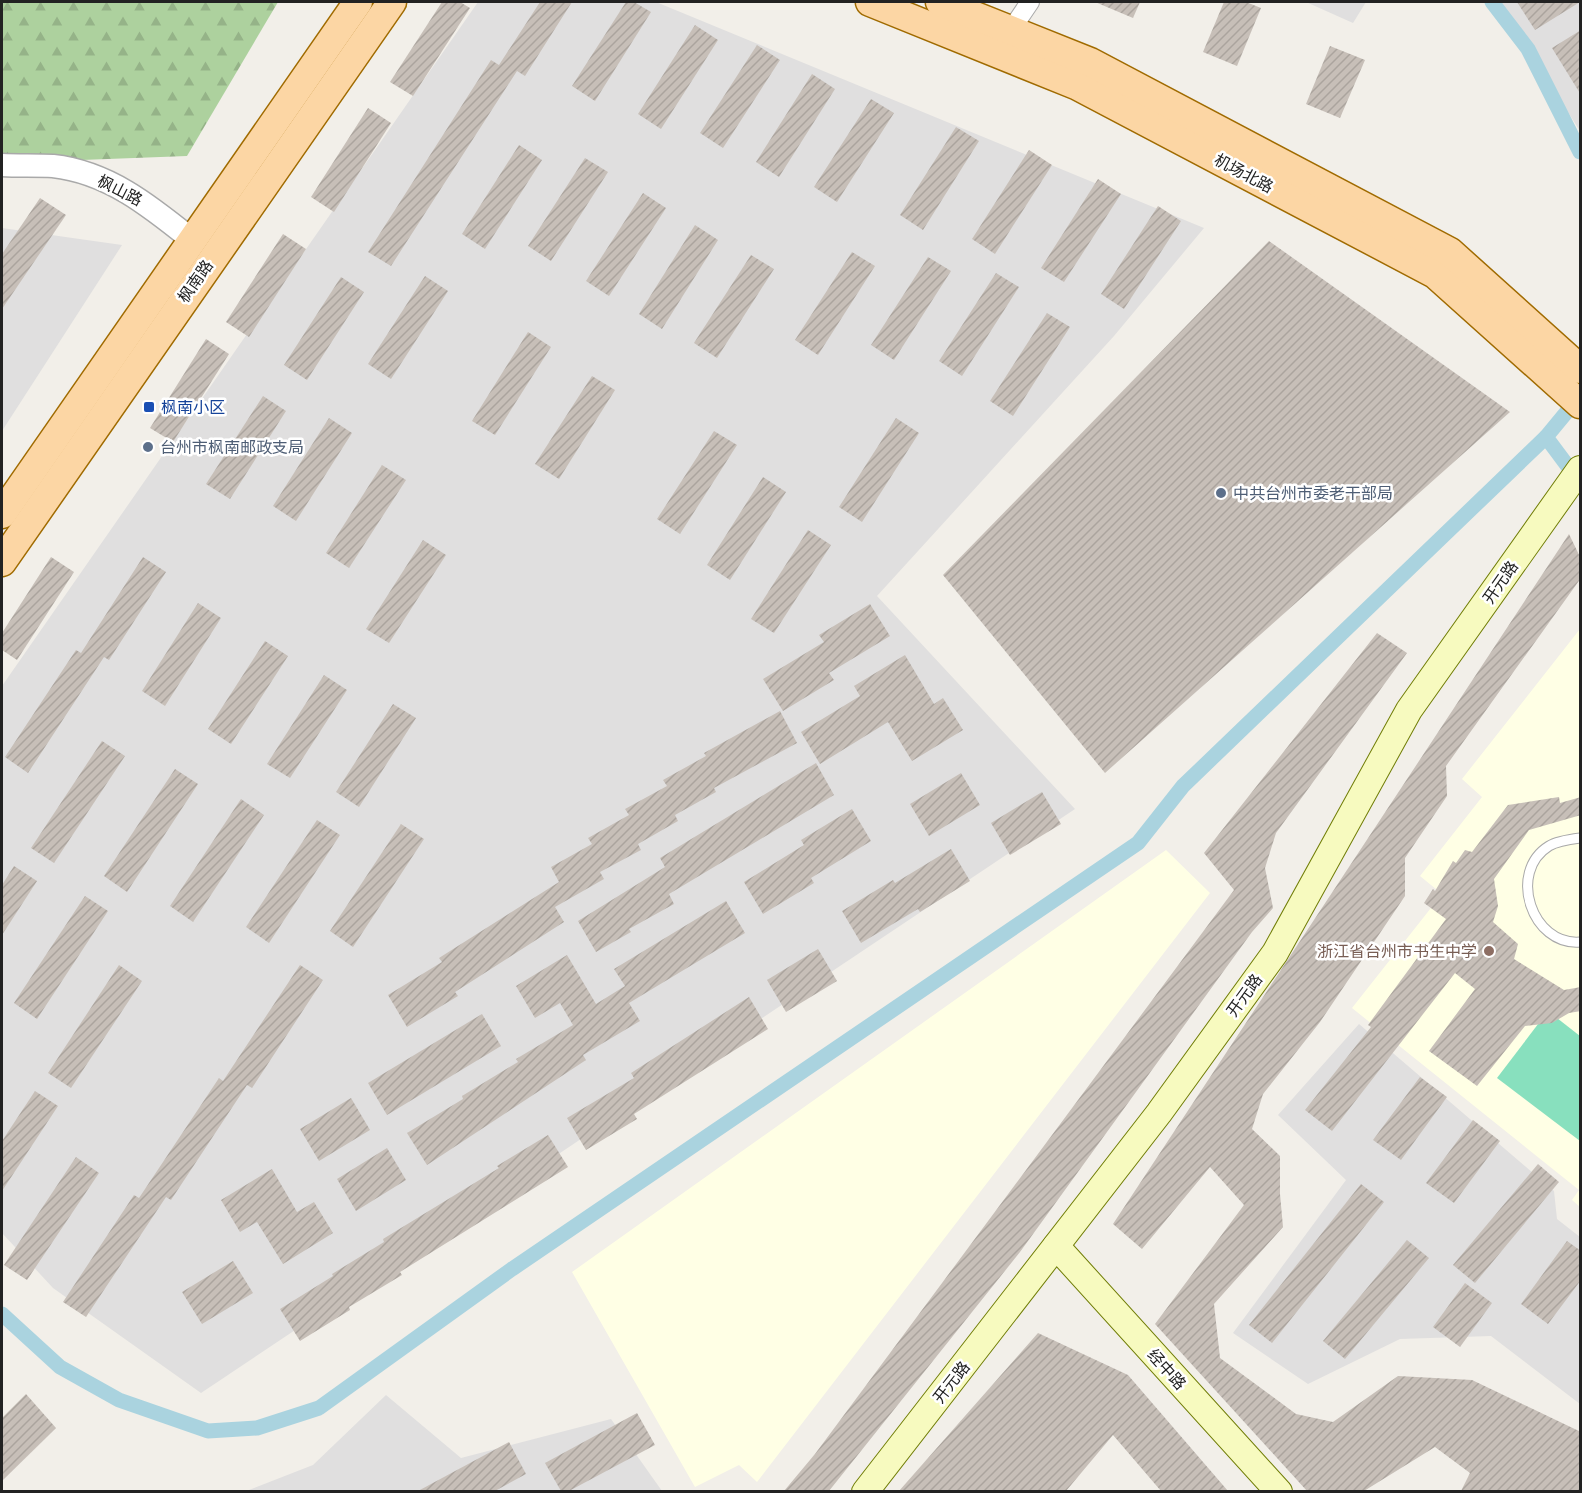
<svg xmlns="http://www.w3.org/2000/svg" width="1582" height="1493" font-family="Helvetica,'Noto Sans SC',sans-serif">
	<defs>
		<pattern id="forest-firs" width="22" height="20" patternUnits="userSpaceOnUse" patternTransform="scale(1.5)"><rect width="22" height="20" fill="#add19e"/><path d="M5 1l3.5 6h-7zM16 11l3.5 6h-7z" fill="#95b388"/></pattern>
		<pattern id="building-hatch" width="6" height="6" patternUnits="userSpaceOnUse" patternTransform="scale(1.5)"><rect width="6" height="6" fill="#c7bfb8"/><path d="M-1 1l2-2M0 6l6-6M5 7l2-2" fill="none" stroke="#aba49e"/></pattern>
	</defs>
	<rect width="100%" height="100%" fill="#f2efe9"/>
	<g fill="#e0dfdf">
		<path d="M478,2H656L1204,228L1114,336L877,596L1075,809L201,1393L53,1288L2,1233V686Z"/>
		<path d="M1306,2H1366L1353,23Z"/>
		<path d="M1498,2H1580V131Z"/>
		<path d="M2,228L122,245L2,431Z"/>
		<path d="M1359,1024L1554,1191L1557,1219L1580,1237V1404L1491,1336L1400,1339L1308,1384L1233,1333L1346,1180L1278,1115Z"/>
		<path d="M386,1395L461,1458L611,1419L662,1491L244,1492L313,1465Z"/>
	</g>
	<g fill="#ffffe5">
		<path d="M1580,629V1207L1572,1200L1579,1190L1352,1008L1442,894L1420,876L1482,797L1462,779Z"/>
		<path d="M1166,850L1210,893L757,1482L739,1465L695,1487L572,1272Z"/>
	</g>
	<path fill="url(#forest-firs)" d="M2,2H278L187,156L2,163Z"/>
	<path fill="#88e0be" d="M1548,1011L1580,1036V1141L1497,1078Z"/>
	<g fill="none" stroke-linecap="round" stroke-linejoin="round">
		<g stroke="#aad3df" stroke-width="15">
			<path d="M1492,2L1528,49L1580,152"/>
			<path d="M1578,480L1546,437L1579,397"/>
			<path d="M2,1314L60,1367L119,1400L208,1431L257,1428L319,1408L512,1269L1138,843L1183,786L1546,437"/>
		</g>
	</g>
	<g fill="url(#building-hatch)">
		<path d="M442,2H460L470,8L413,96L390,82Z"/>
		<path d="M540,2H572L525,76L517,71L391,266L368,252L491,60L499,65Z"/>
		<path d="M626,2H634L651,12L595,101L572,86Z"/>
		<path d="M1095,2H1140L1133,18Z"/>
		<path d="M1224,2H1246L1261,8L1237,66L1203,52Z"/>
		<path d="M1517,2H1580L1535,30Z"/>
		<path d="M695,25L718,40L661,129L638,114Z"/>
		<path d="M1581,30V95L1552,48Z"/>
		<path d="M757,45L780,60L723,148L700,133Z"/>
		<path d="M1330,46L1365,60L1340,118L1306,104Z"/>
		<path d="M812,74L835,89L779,177L756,162Z"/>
		<path d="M871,99L894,113L837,202L814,187Z"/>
		<path d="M368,108L391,123L334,212L311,197Z"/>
		<path d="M956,127L979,141L923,230L900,215Z"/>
		<path d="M519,145L542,160L485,249L462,234Z"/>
		<path d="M1029,150L1052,165L995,254L972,239Z"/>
		<path d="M585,158L608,172L551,261L528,246Z"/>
		<path d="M1098,179L1121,194L1064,282L1041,268Z"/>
		<path d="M643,193L666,208L609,296L586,281Z"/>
		<path d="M40,198L66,215L2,309V254Z"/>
		<path d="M1158,206L1181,221L1124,309L1101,294Z"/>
		<path d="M695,225L718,240L662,329L639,314Z"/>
		<path d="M283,234L306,249L249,337L226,322Z"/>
		<path d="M1269,241L1510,412L1105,773L943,575Z"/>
		<path d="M852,252L875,266L818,355L795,340Z"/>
		<path d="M751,255L774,269L717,358L694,343Z"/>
		<path d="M928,257L951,271L894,360L871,345Z"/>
		<path d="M996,273L1019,287L962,376L939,361Z"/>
		<path d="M425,276L448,291L391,379L368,364Z"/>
		<path d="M341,277L364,292L307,380L284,365Z"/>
		<path d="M1047,313L1070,327L1013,416L990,401Z"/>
		<path d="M528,332L551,347L495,435L472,421Z"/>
		<path d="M206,339L229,354L173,442L150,428Z"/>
		<path d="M592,376L615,390L559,479L535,464Z"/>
		<path d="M263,396L286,411L230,499L206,484Z"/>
		<path d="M329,418L352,433L296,521L273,506Z"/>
		<path d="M896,418L919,433L862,522L839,507Z"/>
		<path d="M714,431L737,445L680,534L657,519Z"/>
		<path d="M382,465L406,480L349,568L326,553Z"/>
		<path d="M763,477L786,492L730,580L707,565Z"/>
		<path d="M808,530L831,545L774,633L751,619Z"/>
		<path d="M1569,534L1581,559V578L1446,766L1447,796L1405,858V896L1320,1022L1263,1094L1252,1129L1280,1156V1194L1283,1227L1214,1304L1220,1358L1296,1414L1333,1422L1398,1376L1472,1380L1581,1432V1491H1461L1470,1473L1435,1447L1364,1491H1307L1155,1324L1244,1205L1210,1167L1142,1249L1113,1224Z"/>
		<path d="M423,540L446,555L389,643L366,629Z"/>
		<path d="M51,557L74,572L17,660L2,650V633Z"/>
		<path d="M143,557L166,572L109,660L104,657L28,773L5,757L76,650L81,653Z"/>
		<path d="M198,603L221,618L165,706L142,691Z"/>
		<path d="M870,604L890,636L829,673L834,680L783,711L763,679L824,642L819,635Z"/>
		<path d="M1377,633L1407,653L1276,833L1265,868L1273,908L1252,932L1020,1252L829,1491H784L815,1454L1234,890L1204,853Z"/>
		<path d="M265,641L288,656L231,744L208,729Z"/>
		<path d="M905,655L934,704L943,698L963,730L912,761L888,722L820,764L801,732L860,696L854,686Z"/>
		<path d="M324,675L347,690L290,778L267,764Z"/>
		<path d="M393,704L416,718L359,807L336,792Z"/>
		<path d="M780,711L797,743L714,788L716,792L675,815L678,821L638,844L641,850L600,872L604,879L555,907L564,922L455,992L458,996L407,1027L388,995L442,962L439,958L559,882L551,867L592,844L588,838L629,815L625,809L667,786L663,780L706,756L704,753Z"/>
		<path d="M102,741L125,756L54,863L31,848Z"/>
		<path d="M816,763L834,795L669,894L674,904L629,929L631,932L596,952L578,921L665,867L660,858Z"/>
		<path d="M175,769L198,784L127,892L104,876Z"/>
		<path d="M961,773L980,805L929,836L910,804Z"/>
		<path d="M1042,792L1061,824L1010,855L991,823Z"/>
		<path d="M1559,797L1560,803L1581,797V815L1529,830L1494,879L1498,906L1493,922L1518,944L1514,959L1564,990L1581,987V1011L1569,1013L1552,1023L1525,1026L1477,1086L1429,1051L1475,989L1455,973L1332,1131L1305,1110L1371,1027L1368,1025L1446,919L1424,903L1433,889L1435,891L1453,861L1456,863L1465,850L1472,852L1508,805Z"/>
		<path d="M241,799L264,815L193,922L170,906Z"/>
		<path d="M852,809L871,841L811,878L814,883L763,914L744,882L804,845L801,840Z"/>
		<path d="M317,820L340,835L269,943L246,927Z"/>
		<path d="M401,824L424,839L353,947L330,931Z"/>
		<path d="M951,849L970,881L920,912L918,909L861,943L842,911L893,880L895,883Z"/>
		<path d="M14,866L37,881L2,935V885Z"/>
		<path d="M85,896L108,911L37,1019L14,1003Z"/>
		<path d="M726,901L745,933L629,1003L640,1021L583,1055L586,1060L427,1165L407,1133L463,1099L462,1096L518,1062L516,1059L573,1025L560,1003L535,1018L516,986L567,955L596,1004L625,986L614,969Z"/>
		<path d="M818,949L837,981L786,1012L767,980Z"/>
		<path d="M119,965L142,981L71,1088L48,1073Z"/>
		<path d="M300,965L323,980L252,1088L247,1085L171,1200L166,1197L86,1317L63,1302L134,1195L139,1198L219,1078L223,1081Z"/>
		<path d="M749,997L768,1029L634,1114L637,1119L586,1150L567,1118L634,1078L631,1073Z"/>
		<path d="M482,1014L501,1046L387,1115L368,1083Z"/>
		<path d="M1420,1077L1447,1097L1401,1160L1373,1140Z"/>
		<path d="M35,1091L58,1106L2,1191V1141Z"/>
		<path d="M351,1098L370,1130L319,1161L300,1129Z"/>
		<path d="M1473,1120L1500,1141L1454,1203L1426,1183Z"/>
		<path d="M548,1135L568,1167L400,1272L402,1275L349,1307L350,1310L300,1341L280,1309L333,1276L332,1274L384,1242L383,1239L499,1168L497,1166Z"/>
		<path d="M387,1148L406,1180L356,1211L337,1179Z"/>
		<path d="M76,1157L99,1173L27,1280L4,1265Z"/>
		<path d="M1538,1164L1559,1182L1475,1283L1453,1265Z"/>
		<path d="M272,1169L297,1212L314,1202L333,1233L283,1264L257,1222L240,1232L221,1200Z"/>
		<path d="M1361,1184L1384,1202L1272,1343L1249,1325Z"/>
		<path d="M1407,1240L1429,1258L1345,1359L1323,1341Z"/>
		<path d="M1567,1241L1581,1251V1280L1548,1324L1521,1304Z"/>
		<path d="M233,1261L253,1293L202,1324L182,1292Z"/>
		<path d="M1465,1283L1492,1303L1460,1347L1433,1327Z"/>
		<path d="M1038,1333L1128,1375L1228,1491H1161L1113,1435L1066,1491H899Z"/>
		<path d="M26,1394L56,1428L2,1481V1418Z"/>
		<path d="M637,1413L655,1445L569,1491H561L545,1463Z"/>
		<path d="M509,1442L526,1474L495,1491H418Z"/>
	</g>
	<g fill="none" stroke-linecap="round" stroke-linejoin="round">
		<g stroke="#a9a9a9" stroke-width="11">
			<path id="service" d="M1580,838C1572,839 1557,841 1549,846C1507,872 1532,946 1580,942"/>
		</g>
		<g stroke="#a9a9a9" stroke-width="20">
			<path id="minor" d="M1011,30L1030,2"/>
		</g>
		<g stroke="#a9a9a9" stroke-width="25">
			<path id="tertiary" d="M2,165C18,166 36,165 53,166C108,172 150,206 191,239"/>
		</g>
		<g stroke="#707d05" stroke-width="28">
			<g id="secondary">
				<path d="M1056,1246L1279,1492"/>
				<path d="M865,1492L1159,1113L1275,953L1409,710L1580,469"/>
			</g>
		</g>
		<g stroke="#a06b00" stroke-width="31">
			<g id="primary">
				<path d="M870,2L1078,86L1435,274L1580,404"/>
				<path d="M940,2L1090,62L1450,252L1580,369"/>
				<path d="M2,514L358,2"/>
				<path d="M2,562L392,2"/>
			</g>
		</g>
		<use href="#service" stroke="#fff" stroke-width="9"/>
		<use href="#minor" stroke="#fff" stroke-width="18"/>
		<use href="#tertiary" stroke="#fff" stroke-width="22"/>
		<use href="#secondary" stroke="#f7fabf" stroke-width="26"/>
		<use href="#primary" stroke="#fcd6a4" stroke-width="28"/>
	</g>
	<rect fill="#1a4fb4" stroke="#fff" stroke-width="2" x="143" y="401" width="12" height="12" rx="3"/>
	<g fill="#5c6f8a" stroke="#fff" stroke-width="2">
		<circle cx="148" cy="447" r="6"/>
		<circle cx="1221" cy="493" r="6"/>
	</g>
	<circle fill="#8d6e63" stroke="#fff" stroke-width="2" cx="1489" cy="951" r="6"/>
	<g text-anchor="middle" stroke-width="5" stroke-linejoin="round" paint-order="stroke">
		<g font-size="16" fill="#222" stroke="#fff">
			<text transform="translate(1244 173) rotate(28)" y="6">机场北路</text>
			<text transform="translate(120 190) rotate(27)" y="6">枫山路</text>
			<text transform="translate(195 281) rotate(-55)" y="6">枫南路</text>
			<text transform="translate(1500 582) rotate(-55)" y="6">开元路</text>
			<text transform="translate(1244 995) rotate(-54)" y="6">开元路</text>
			<text transform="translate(1167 1369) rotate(48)" y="6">经中路</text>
			<text transform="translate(951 1382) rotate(-52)" y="6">开元路</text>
		</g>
		<g font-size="16" fill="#164399" stroke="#fff" text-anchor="start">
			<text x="161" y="413">枫南小区</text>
		</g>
		<g font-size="16" fill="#4e5e75" stroke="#fff" text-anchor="start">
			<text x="160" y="453">台州市枫南邮政支局</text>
			<text x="1233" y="499">中共台州市委老干部局</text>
		</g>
		<g font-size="16" fill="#785e54" stroke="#fff" text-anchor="end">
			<text x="1477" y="957">浙江省台州市书生中学</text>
		</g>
	</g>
	<rect width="1582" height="1493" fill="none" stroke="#222222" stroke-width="6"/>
</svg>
